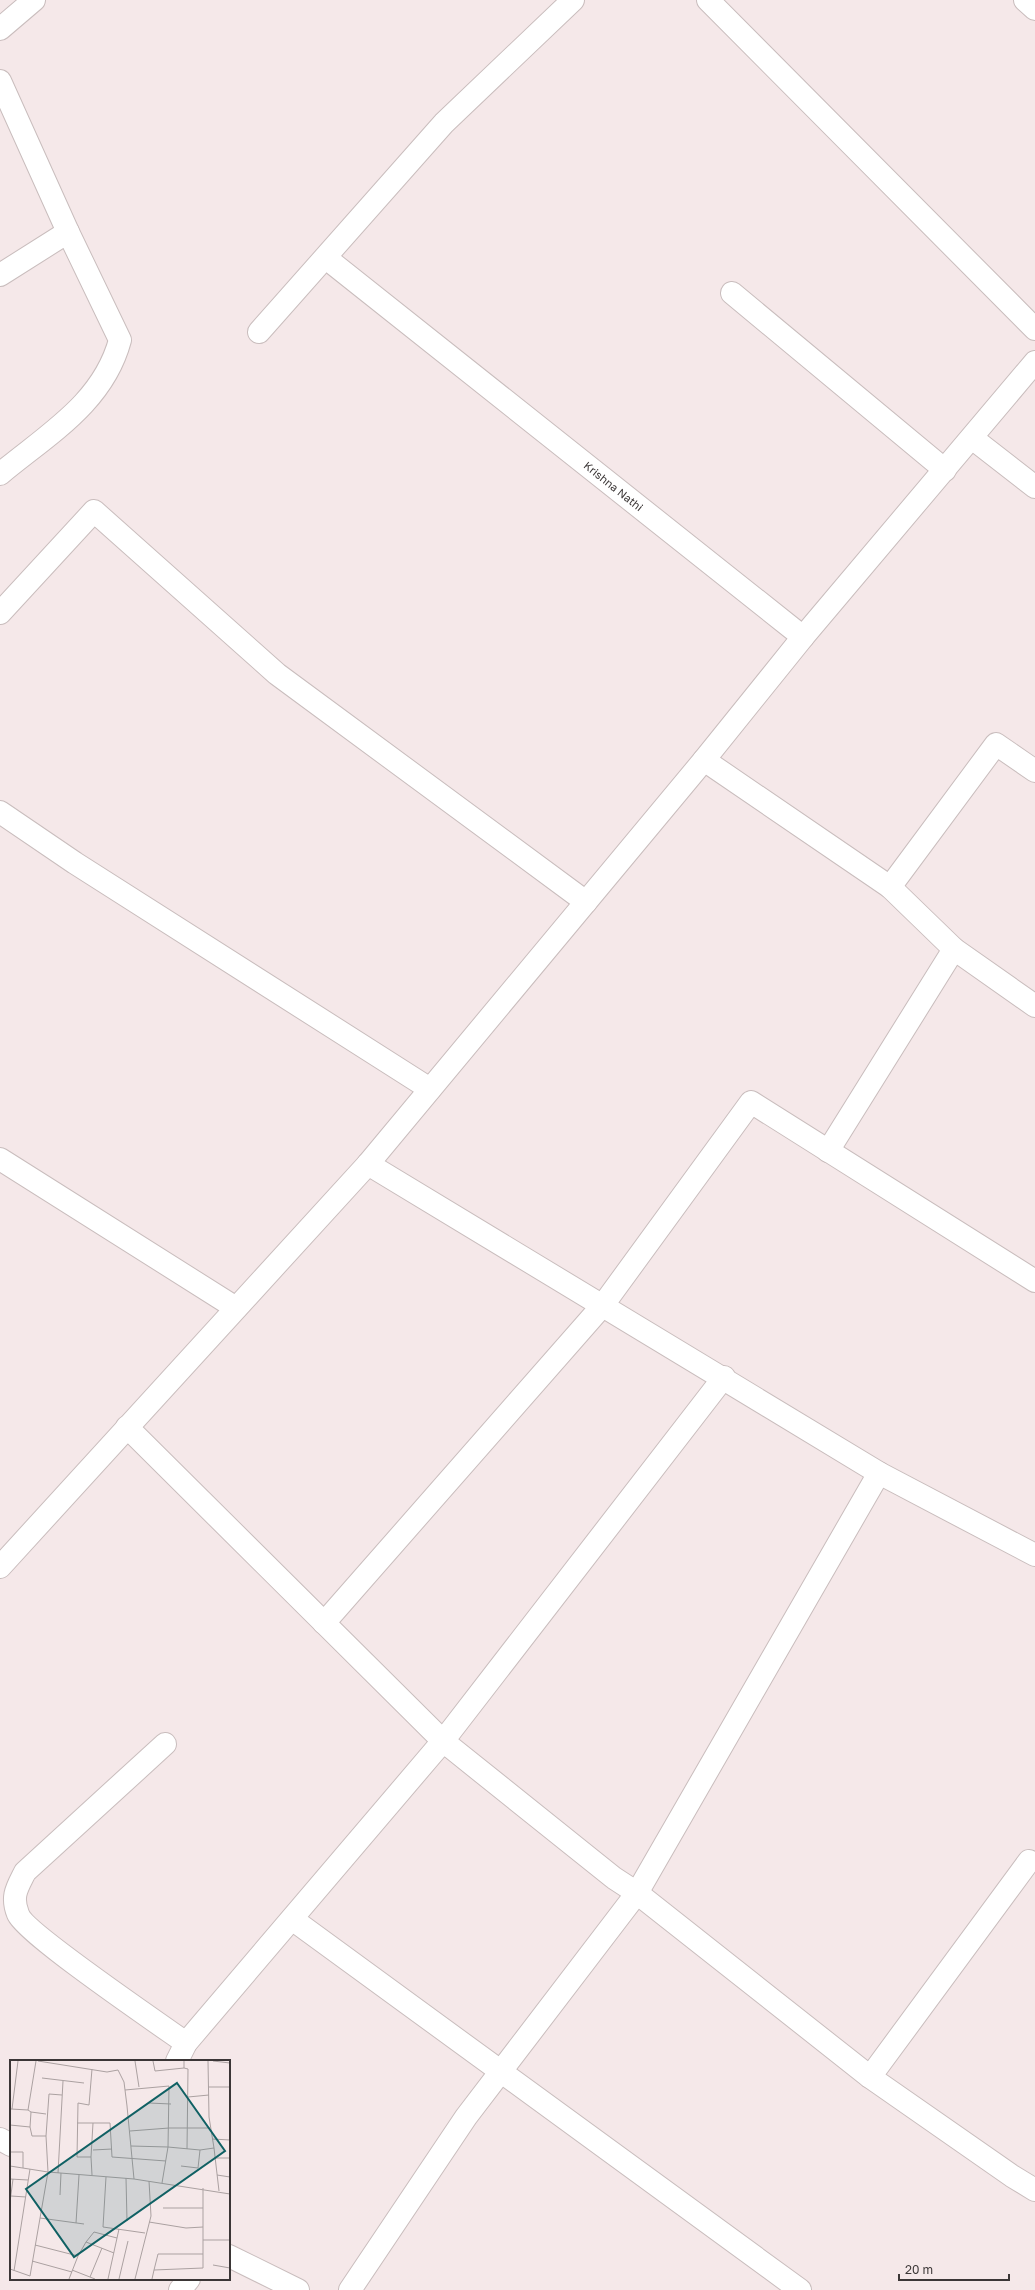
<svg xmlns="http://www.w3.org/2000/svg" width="1035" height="2290" font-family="'Golos Text',sans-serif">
	<rect width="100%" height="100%" fill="#f5e8e9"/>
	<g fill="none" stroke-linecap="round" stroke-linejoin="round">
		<g stroke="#c9bdbd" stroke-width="24">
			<g id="minor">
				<path d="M708,0L1035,329"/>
				<path d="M1025,0L1035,9"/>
				<path d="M0,29L34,0"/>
				<path d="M0,81L68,232"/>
				<path id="s1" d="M326,258L803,637"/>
				<path d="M0,275L68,232L120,340C103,403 48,434 0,474"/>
				<path d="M732,293L945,470"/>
				<path d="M259,332L444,123L573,0"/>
				<path d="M972,438L1035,487"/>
				<path d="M0,613L94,511L277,674L586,902"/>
				<path d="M704,760L890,887L996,744L1035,771"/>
				<path d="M0,812L75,863L430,1089"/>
				<path d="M890,887L954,949L1035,1006"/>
				<path d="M828,1151L954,949"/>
				<path d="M0,1159L236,1308"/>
				<path d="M368,1164L879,1473L1035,1555"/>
				<path d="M127,1427L443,1741L724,1377"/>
				<path d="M0,1567L368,1164L704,760L803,637L1035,362"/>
				<path d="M324,1623L603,1305L751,1102L1035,1281"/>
				<path d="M165,1744L25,1872C17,1888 11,1896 18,1914C24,1932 162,2026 186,2043"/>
				<path d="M292,1919L800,2290"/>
				<path d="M177,2061L186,2043L443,1741L614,1878L637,1893L870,2077L1012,2176L1035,2190"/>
				<path d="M870,2077L1029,1861"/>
				<path d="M0,2139L11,2145"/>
				<path d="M229,2256L298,2290"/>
				<path d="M180,2290L189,2279"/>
				<path d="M350,2290L466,2117L637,1893L879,1473"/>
			</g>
		</g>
		<use href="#minor" stroke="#fff" stroke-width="22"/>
	</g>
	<g text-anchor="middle" stroke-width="3" stroke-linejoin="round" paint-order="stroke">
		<g font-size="11" fill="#3b3636" stroke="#f5e8e9">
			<text dy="4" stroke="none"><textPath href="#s1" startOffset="367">Krishna Nathi</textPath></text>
		</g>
	</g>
	<g transform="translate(10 2060)">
		<rect width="220" height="220" fill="#f5e8e9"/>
		<path fill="none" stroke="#aba1a1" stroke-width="1" d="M28,1L97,12L108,10L114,22L117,46L124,119M125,1L129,27M143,1L145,11L174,8V1M198,1L199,57L204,88M203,1L220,3M174,8L178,9L177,89M32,18L74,23M198,27H220M115,30L159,26L158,87L190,90L204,88L209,131M178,37L199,35M139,43L161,44M1,49L18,50M2,49L8,1M21,52L36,54M67,63H100L102,97L156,101M0,65L20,67L22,76H36L38,112L0,106M20,67L21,52L18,50L26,1M120,71L159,68H200M36,76L39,34L52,35M202,79L220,80M121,86L158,87L152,123M83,90L102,89M0,92H13V108M81,97L83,63M205,98H220M171,106L188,108L190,90M48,113L53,21M82,115L81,97H67L68,43L79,45L82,9M207,115L220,117M96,117L93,167L135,173M116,118L117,161M0,119L18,120M50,135L51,113M1,136L16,137M0,142L3,119M153,148H193M30,158L74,164M139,162L176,168L193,167M66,163L69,115M193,180H220M25,185L68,196L59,219M104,193L76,182L84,172L107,178M68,196L76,182M22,201L62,212M203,205L220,208M0,209L20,216L38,112L124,119L220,134M62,210L85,219M144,210L148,194H193M4,211L20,109M80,217L92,188M98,219L109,169M109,219L118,181M125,219L141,156L139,121M142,219L144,210L193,208V128"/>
		<path fill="#106164" fill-opacity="0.15" stroke="#106164" stroke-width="2" d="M167,23L215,91L64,197L16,129Z"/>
		<rect width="220" height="220" fill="none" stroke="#3b3636" stroke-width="2"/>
	</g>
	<path d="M899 2274v6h110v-6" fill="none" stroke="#3b3636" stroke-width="2"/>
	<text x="905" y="2274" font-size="12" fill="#3b3636" stroke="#f5e8e9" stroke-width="3" paint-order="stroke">20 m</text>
</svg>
